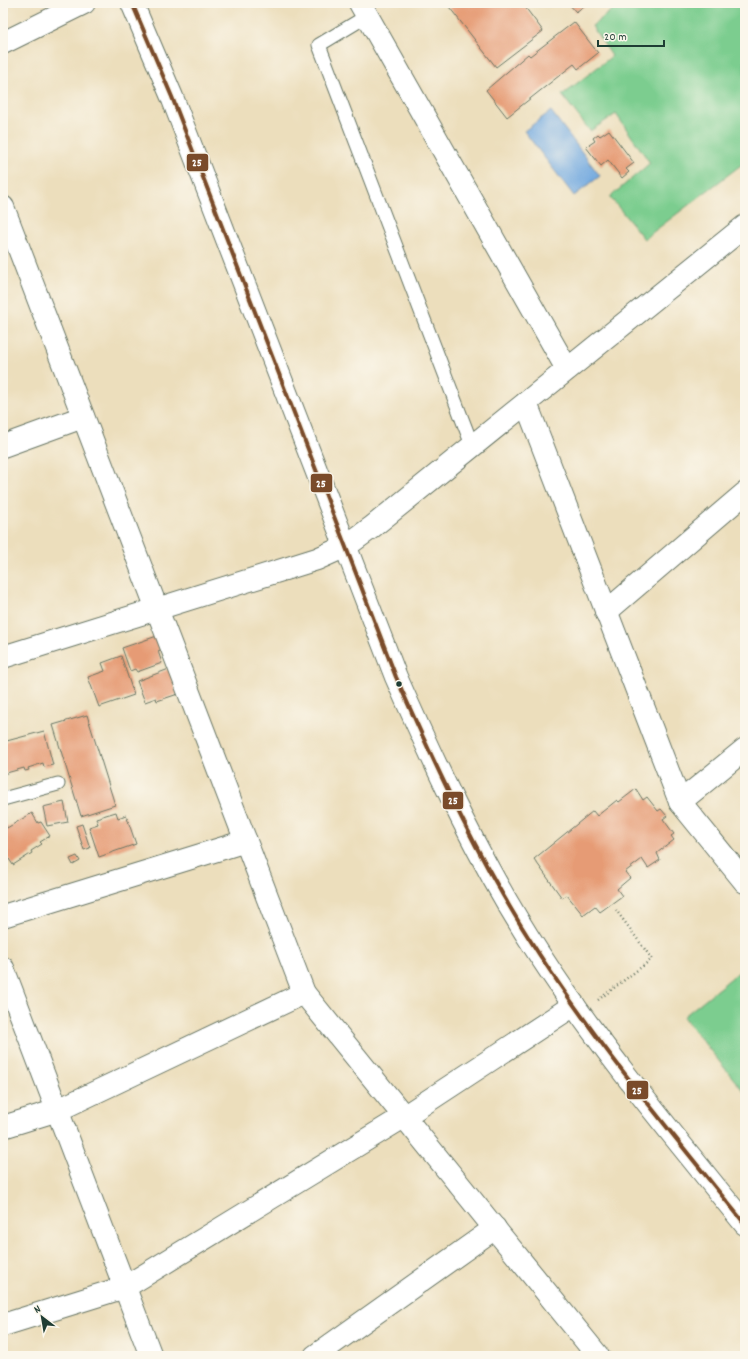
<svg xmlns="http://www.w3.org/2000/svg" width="748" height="1359" font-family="Dekko,sans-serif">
	<rect width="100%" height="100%" fill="#fbf7ec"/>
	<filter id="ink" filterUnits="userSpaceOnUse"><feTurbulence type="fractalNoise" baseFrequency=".025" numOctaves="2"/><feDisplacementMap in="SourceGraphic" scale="8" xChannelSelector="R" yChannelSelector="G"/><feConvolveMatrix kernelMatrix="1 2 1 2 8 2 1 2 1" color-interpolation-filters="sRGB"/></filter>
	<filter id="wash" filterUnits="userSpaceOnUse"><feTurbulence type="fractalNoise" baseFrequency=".012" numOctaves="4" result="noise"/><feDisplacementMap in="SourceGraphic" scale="16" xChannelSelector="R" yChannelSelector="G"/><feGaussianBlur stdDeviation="0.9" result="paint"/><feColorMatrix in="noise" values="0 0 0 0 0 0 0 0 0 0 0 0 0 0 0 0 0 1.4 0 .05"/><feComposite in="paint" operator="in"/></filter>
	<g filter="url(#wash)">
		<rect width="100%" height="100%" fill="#ecdebc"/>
		<g fill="#7bcd8f" stroke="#4d8562">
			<path d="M621,3H745V162L644,239L610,197L650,163L616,114L590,131L562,95L612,56L592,26Z"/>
			<path d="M745,967V1093L683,1017Z"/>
		</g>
		<path fill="#71a8df" stroke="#48728a" d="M551,111L600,176L574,196L524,131Z"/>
		<g id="blocks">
			<g fill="#e69b75">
				<path d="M446,3H522L543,31L496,67Z"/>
				<path d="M568,3H588L576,12Z"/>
				<path d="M574,22L598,53L578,69L574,64L507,117L486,90L528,54L530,56Z"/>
				<path d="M609,130L634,163L626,169L629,172L622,178L608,160L601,166L586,147L595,141L593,138L598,134L600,136Z"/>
				<path d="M157,636L162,649L158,651L162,663L137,672L135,669L130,671L122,648Z"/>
				<path d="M121,656L134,695L99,707L88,677L105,671L102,663Z"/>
				<path d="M169,669L178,694L157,701L156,698L145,702L137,681Z"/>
				<path d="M87,715L115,805L81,816L53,725Z"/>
				<path d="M44,731L53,765L44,767L43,763L28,768L29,770L25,771L24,768L3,774V742Z"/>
				<path d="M636,789L643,800L647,797L658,811L661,809L667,816L663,819L674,834L671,836L674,840L657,853L660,860L648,868L642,859L625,872L630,878L617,889L622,896L600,912L595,906L583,915L567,895L562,898L534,859L593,811L597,816L617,800L619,802Z"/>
				<path d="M64,802L68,822L47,826L43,807Z"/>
				<path d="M116,812L118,818L126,815L136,844L99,857L89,827L98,824L96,818Z"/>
				<path d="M32,813L38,823L41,822L50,836L40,842L42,844L31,851L32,853L13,865L9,859L6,861L3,856V825L5,824L7,828Z"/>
				<path d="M82,824L90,848L84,850L76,826Z"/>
				<path d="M77,856L80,861L73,865L70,859Z"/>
			</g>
		</g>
	</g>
	<g filter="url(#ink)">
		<use href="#blocks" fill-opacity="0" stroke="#677564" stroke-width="1"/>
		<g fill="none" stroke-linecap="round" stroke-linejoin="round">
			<g stroke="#677564" stroke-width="15">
				<g id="lane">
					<path d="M367,16L319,45L472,445"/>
					<path d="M3,799L58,784"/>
				</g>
			</g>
			<g stroke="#677564" stroke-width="24">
				<g id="street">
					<path d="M360,3L567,369"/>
					<path d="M3,43L84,3"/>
					<path d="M3,207L304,993L598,1356"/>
					<path d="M526,403L680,802L745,882"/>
					<path d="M3,446L83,417"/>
					<path d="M606,612L745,493"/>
					<path d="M680,802L745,749"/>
					<path d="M3,916L246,841"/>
					<path d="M3,968L151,1356"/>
					<path d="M3,1127L58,1110L304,993"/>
					<path d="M3,1325L125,1287L405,1116L574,1005"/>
					<path d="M315,1356L495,1228"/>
				</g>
			</g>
			<g stroke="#677564" stroke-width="24">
				<g id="secondary">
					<path d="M132,3L172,97L396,677C438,772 482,867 539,954C601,1049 674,1136 745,1224"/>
					<path d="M3,657L317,559L346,546L371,528L745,226"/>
				</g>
			</g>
			<path stroke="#677564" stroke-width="2.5" stroke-dasharray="1 3" stroke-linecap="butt" d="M598,1000L652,959L616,910"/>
			<use href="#lane" stroke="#fff" stroke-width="13"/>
			<use href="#street" stroke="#fff" stroke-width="22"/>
			<use href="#secondary" stroke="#fff" stroke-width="22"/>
			<g stroke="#fbf7ec" stroke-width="7">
				<path id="bus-1" d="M132,3L172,97L396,677C438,772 482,867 539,954C601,1049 674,1136 745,1224"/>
			</g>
			<use href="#bus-1" stroke="#7a4b2a" stroke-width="4"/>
		</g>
	</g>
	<circle fill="#1f3d34" stroke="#fbf7ec" stroke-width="1.5" cx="399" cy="684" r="3.5"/>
	<g stroke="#fbf7ec" stroke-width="1.5">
		<rect x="186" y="153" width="23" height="19" rx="4" fill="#7a4b2a"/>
		<rect x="310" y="473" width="23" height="20" rx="4" fill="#7a4b2a"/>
		<rect x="442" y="791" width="22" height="19" rx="4" fill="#7a4b2a"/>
		<rect x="626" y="1080" width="23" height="20" rx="4" fill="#7a4b2a"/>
	</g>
	<g font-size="11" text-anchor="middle" font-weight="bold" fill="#fff">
		<text x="197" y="166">25</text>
		<text x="321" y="487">25</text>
		<text x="453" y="804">25</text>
		<text x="637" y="1094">25</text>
	</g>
	<rect width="748" height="1359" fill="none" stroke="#fbf7ec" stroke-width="16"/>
	<g transform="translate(42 1317) rotate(329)" stroke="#fbf7ec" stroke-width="3" paint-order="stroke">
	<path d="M0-3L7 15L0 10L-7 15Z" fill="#1f3d34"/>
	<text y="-6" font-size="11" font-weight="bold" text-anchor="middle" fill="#1f3d34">N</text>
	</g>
	<path d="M598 40v6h66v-6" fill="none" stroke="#1f3d34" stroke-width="2"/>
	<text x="604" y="40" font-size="12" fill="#1f3d34" stroke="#fbf7ec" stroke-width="3" paint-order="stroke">20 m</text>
</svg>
